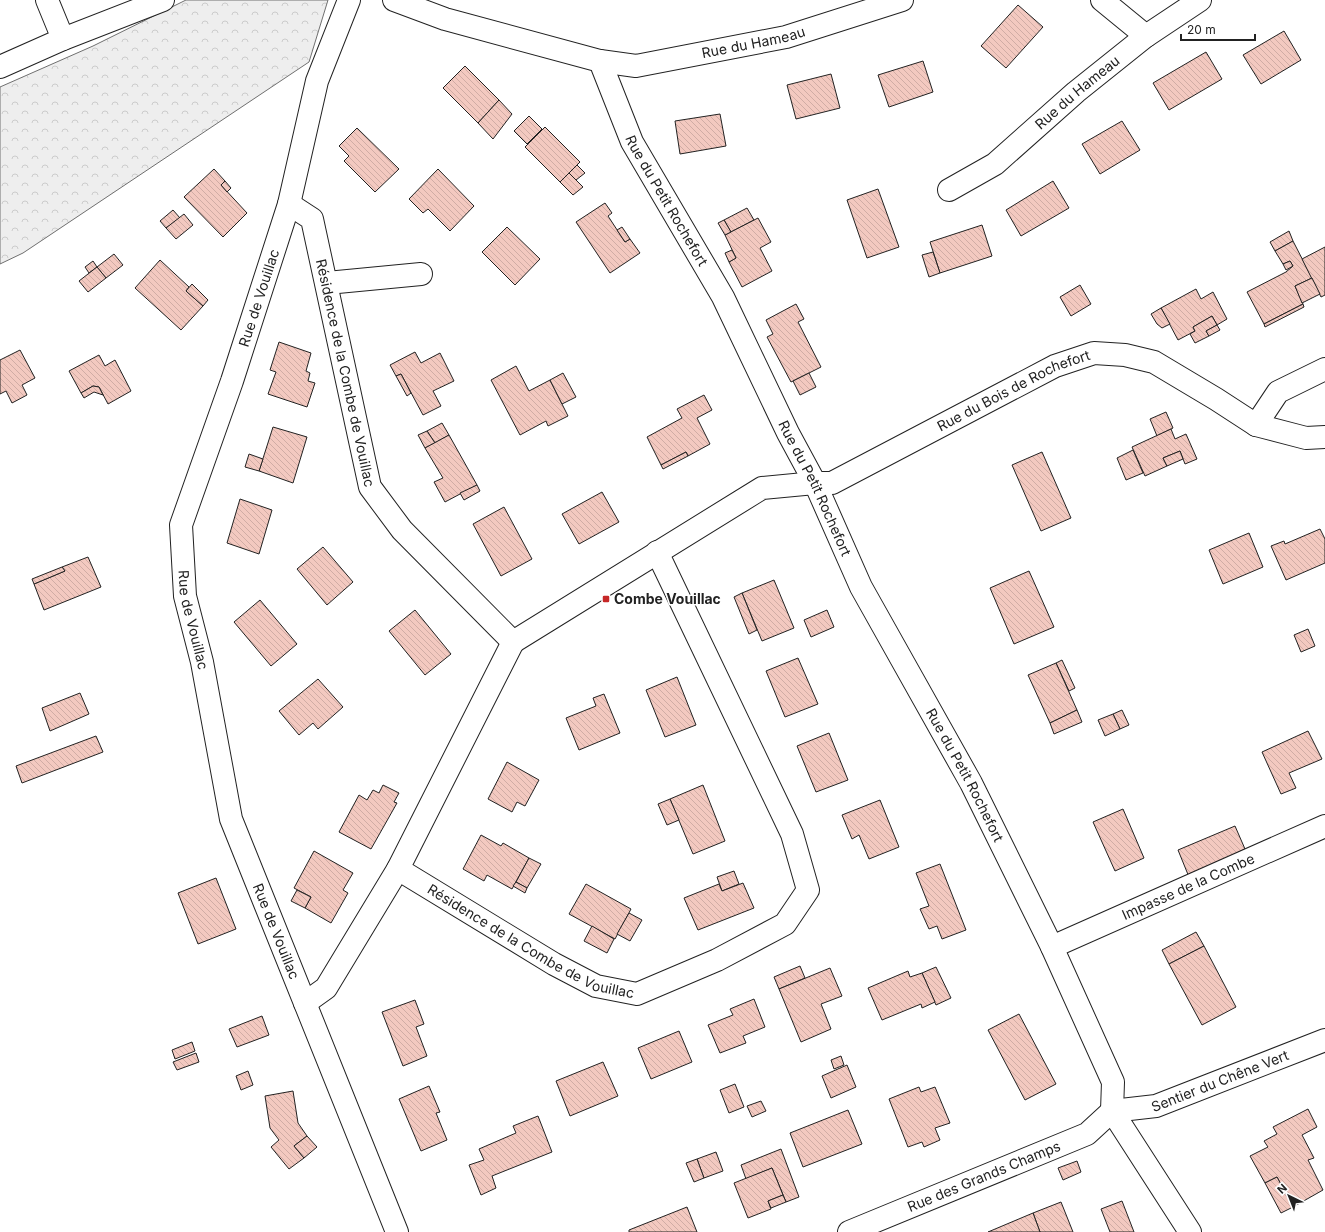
<svg xmlns="http://www.w3.org/2000/svg" width="1325" height="1232" font-family="Inter,sans-serif">
	<defs>
		<pattern id="forest-crowns" width="20" height="18" patternUnits="userSpaceOnUse"><rect width="20" height="18" fill="#eee"/><path d="M2 6a3 3 0 1 1 6 0M12 15a3 3 0 1 1 6 0" fill="none" stroke="#ccc"/></pattern>
		<pattern id="building-back-hatch" width="6" height="6" patternUnits="userSpaceOnUse"><rect width="6" height="6" fill="#f3c9c0"/><path d="M-1 5l2 2M0 0l6 6M5-1l2 2" fill="none" stroke="#d0aca5"/></pattern>
	</defs>
	<rect width="100%" height="100%" fill="#fff"/>
	<path fill="url(#forest-crowns)" stroke="#6f6f6f" d="M186,0H328L309,62L23,253L0,264V87L93,46Z"/>
	<g fill="url(#building-back-hatch)" stroke="#222">
		<path d="M1018,5L1043,27L1006,68L981,46Z"/>
		<path d="M1284,31L1301,60L1261,84L1243,55Z"/>
		<path d="M1206,52L1222,79L1169,110L1153,83Z"/>
		<path d="M923,61L933,92L889,107L878,75Z"/>
		<path d="M465,66L499,100L478,123L443,88Z"/>
		<path d="M831,74L840,108L796,119L787,85Z"/>
		<path d="M499,100L512,114L493,139L478,123Z"/>
		<path d="M720,114L726,146L680,154L675,121Z"/>
		<path d="M529,116L542,129L527,144L514,131Z"/>
		<path d="M1122,121L1140,150L1100,174L1082,144Z"/>
		<path d="M545,127L580,162L560,182L525,147Z"/>
		<path d="M357,128L399,169L375,192L344,161L349,156L339,146Z"/>
		<path d="M577,165L585,173L576,180L569,173Z"/>
		<path d="M214,169L225,181L221,185L247,213L223,237L184,197Z"/>
		<path d="M438,169L474,206L450,231L428,209L423,213L409,199Z"/>
		<path d="M569,173L583,187L573,195L560,182Z"/>
		<path d="M225,181L231,188L227,192L221,185Z"/>
		<path d="M1053,181L1069,208L1021,236L1006,210Z"/>
		<path d="M878,189L899,247L867,258L847,200Z"/>
		<path d="M605,203L612,213L608,216L625,242L630,239L640,253L610,273L576,222Z"/>
		<path d="M747,208L754,220L731,232L724,220Z"/>
		<path d="M173,210L180,218L166,228L160,221Z"/>
		<path d="M184,214L193,225L176,239L166,228Z"/>
		<path d="M758,218L771,242L760,248L772,271L742,287L729,262L736,258L725,235Z"/>
		<path d="M724,220L731,232L725,235L718,223Z"/>
		<path d="M982,225L992,256L940,273L930,242Z"/>
		<path d="M507,227L540,259L515,285L482,252Z"/>
		<path d="M622,227L630,239L625,242L617,230Z"/>
		<path d="M1289,231L1293,241L1275,251L1270,242Z"/>
		<path d="M1293,241L1312,278L1295,286L1303,304L1264,324L1247,292L1286,272L1293,266L1290,261L1283,264L1275,251Z"/>
		<path d="M1325,247V295L1321,297L1302,259Z"/>
		<path d="M732,250L736,258L729,262L725,253Z"/>
		<path d="M933,252L940,273L929,277L922,255Z"/>
		<path d="M114,254L123,265L106,278L97,267Z"/>
		<path d="M160,260L189,287L186,291L203,306L181,330L135,288Z"/>
		<path d="M93,261L97,267L89,273L85,267Z"/>
		<path d="M1290,261L1293,266L1286,270L1283,264Z"/>
		<path d="M97,267L106,278L88,292L79,281Z"/>
		<path d="M1312,278L1320,294L1302,303L1295,286Z"/>
		<path d="M192,284L208,300L203,306L186,291Z"/>
		<path d="M1080,285L1091,304L1071,316L1060,297Z"/>
		<path d="M1196,289L1201,299L1213,292L1227,319L1217,325L1212,316L1193,327L1195,331L1178,340L1161,308Z"/>
		<path d="M796,304L804,319L798,322L821,367L791,382L767,337L773,334L766,320Z"/>
		<path d="M1303,304L1304,307L1265,327L1264,324Z"/>
		<path d="M1161,308L1170,324L1162,328L1157,324L1151,314Z"/>
		<path d="M1212,316L1217,325L1206,331L1209,336L1195,343L1190,334L1195,331L1193,327Z"/>
		<path d="M1217,325L1220,330L1209,336L1206,331Z"/>
		<path d="M279,342L311,353L306,371L310,373L308,381L315,383L307,407L268,394L276,372L270,370Z"/>
		<path d="M20,350L35,378L22,385L27,395L12,403L6,391L0,394V360Z"/>
		<path d="M415,352L421,363L440,353L454,381L433,391L441,406L423,415L401,374L396,376L390,365Z"/>
		<path d="M99,355L105,366L115,360L131,391L108,404L99,387L93,386L81,393L69,371Z"/>
		<path d="M516,366L529,391L550,380L568,416L548,426L546,421L520,435L491,380Z"/>
		<path d="M563,373L576,397L562,404L550,380Z"/>
		<path d="M809,373L816,387L800,395L793,381Z"/>
		<path d="M401,374L411,393L407,396L396,376Z"/>
		<path d="M93,386L99,387L103,395L94,392L84,398L81,393Z"/>
		<path d="M704,395L712,410L697,418L710,444L688,456L686,452L661,465L647,437L682,418L677,409Z"/>
		<path d="M1166,412L1173,428L1157,436L1150,419Z"/>
		<path d="M442,423L449,435L435,443L427,431Z"/>
		<path d="M273,427L307,437L293,483L259,471Z"/>
		<path d="M1171,429L1175,439L1186,434L1197,459L1185,464L1180,451L1163,458L1167,466L1145,476L1132,447Z"/>
		<path d="M427,431L435,443L425,448L418,435Z"/>
		<path d="M449,435L477,485L445,502L434,482L443,478L425,448Z"/>
		<path d="M1133,450L1143,473L1126,480L1117,458Z"/>
		<path d="M1180,451L1183,459L1167,466L1163,458Z"/>
		<path d="M686,452L688,456L663,469L661,465Z"/>
		<path d="M1042,452L1071,518L1041,531L1012,465Z"/>
		<path d="M249,454L263,459L259,471L245,467Z"/>
		<path d="M477,485L480,491L464,500L460,493Z"/>
		<path d="M602,492L619,522L579,544L562,514Z"/>
		<path d="M240,499L272,510L259,554L227,543Z"/>
		<path d="M504,507L532,559L501,576L473,524Z"/>
		<path d="M1320,529L1325,539V563L1286,580L1271,546L1284,541L1285,544Z"/>
		<path d="M1249,533L1263,567L1223,584L1209,550Z"/>
		<path d="M323,547L353,582L327,605L297,569Z"/>
		<path d="M88,557L101,587L44,610L34,584L65,571L62,567Z"/>
		<path d="M62,567L65,571L34,584L32,579Z"/>
		<path d="M1029,571L1054,627L1014,644L990,588Z"/>
		<path d="M774,580L794,628L762,641L742,593Z"/>
		<path d="M742,593L757,630L749,634L734,597Z"/>
		<path d="M260,600L297,644L271,666L234,622Z"/>
		<path d="M415,610L451,654L425,675L389,631Z"/>
		<path d="M827,610L834,627L811,637L804,620Z"/>
		<path d="M1308,629L1315,646L1301,652L1294,635Z"/>
		<path d="M798,658L818,704L785,717L766,671Z"/>
		<path d="M1062,660L1075,688L1069,691L1056,663Z"/>
		<path d="M1056,663L1077,710L1050,723L1028,675Z"/>
		<path d="M677,677L696,725L665,737L646,690Z"/>
		<path d="M318,679L343,707L318,729L313,723L299,735L279,711Z"/>
		<path d="M80,693L89,714L50,731L42,708Z"/>
		<path d="M604,694L620,733L579,750L566,718L596,706L593,698Z"/>
		<path d="M1077,710L1082,722L1054,734L1050,723Z"/>
		<path d="M1122,710L1129,725L1120,729L1113,714Z"/>
		<path d="M1113,714L1120,729L1105,736L1098,720Z"/>
		<path d="M1308,731L1322,759L1289,773L1296,788L1281,794L1262,752Z"/>
		<path d="M829,733L848,780L816,792L797,746Z"/>
		<path d="M96,736L103,752L22,783L16,766Z"/>
		<path d="M507,762L539,780L525,806L517,802L512,812L488,799Z"/>
		<path d="M383,785L399,793L394,802L397,803L371,849L339,832L359,795L367,800L373,790L379,793Z"/>
		<path d="M703,785L725,841L693,854L670,799Z"/>
		<path d="M670,799L679,820L667,825L658,804Z"/>
		<path d="M880,800L899,847L869,859L859,835L852,839L842,815Z"/>
		<path d="M1123,809L1144,858L1115,871L1093,822Z"/>
		<path d="M1235,826L1245,849L1233,855V858L1189,877L1178,850Z"/>
		<path d="M481,835L501,846L503,843L529,858L512,889L487,875L484,881L463,869Z"/>
		<path d="M314,851L353,873L343,890L348,893L331,923L305,908L311,897L294,888Z"/>
		<path d="M529,858L541,864L527,888L516,882Z"/>
		<path d="M940,864L966,930L942,939L937,926L929,929L920,909L929,906L916,873Z"/>
		<path d="M734,871L739,884L722,891L717,877Z"/>
		<path d="M216,878L236,929L198,944L178,893Z"/>
		<path d="M516,882L527,888L525,893L513,886Z"/>
		<path d="M743,883L754,908L698,930L684,898L719,884L722,891Z"/>
		<path d="M586,884L631,909L615,939L569,914Z"/>
		<path d="M297,890L311,897L305,908L291,901Z"/>
		<path d="M629,913L642,920L630,941L617,934Z"/>
		<path d="M592,926L614,939L607,953L584,941Z"/>
		<path d="M1196,932L1204,946L1169,964L1162,950Z"/>
		<path d="M1204,946L1236,1007L1202,1025L1169,964Z"/>
		<path d="M800,966L805,978L779,989L774,977Z"/>
		<path d="M936,967L951,998L936,1005L922,973Z"/>
		<path d="M830,968L842,996L821,1004L831,1029L801,1042L779,989Z"/>
		<path d="M908,971L910,977L922,973L935,1002L922,1008L921,1004L882,1020L868,988Z"/>
		<path d="M754,999L765,1027L743,1036L746,1043L720,1053L708,1025L733,1015L730,1009Z"/>
		<path d="M415,1000L424,1024L416,1027L427,1056L403,1066L382,1012Z"/>
		<path d="M1019,1014L1056,1084L1025,1100L988,1030Z"/>
		<path d="M262,1016L269,1035L237,1047L229,1029Z"/>
		<path d="M679,1031L692,1062L651,1079L638,1048Z"/>
		<path d="M192,1042L195,1051L175,1059L172,1050Z"/>
		<path d="M196,1053L199,1062L177,1070L173,1062Z"/>
		<path d="M841,1056L844,1065L834,1069L831,1060Z"/>
		<path d="M603,1062L618,1096L570,1116L556,1081Z"/>
		<path d="M847,1065L856,1087L831,1098L822,1076Z"/>
		<path d="M248,1071L253,1085L241,1090L236,1076Z"/>
		<path d="M735,1084L744,1107L729,1113L720,1090Z"/>
		<path d="M429,1086L440,1112L436,1113L447,1140L421,1151L399,1099Z"/>
		<path d="M919,1087L921,1092L935,1087L950,1123L935,1128L940,1140L924,1147L922,1142L908,1147L889,1099Z"/>
		<path d="M293,1091L298,1123L307,1136L294,1146L304,1158L289,1169L271,1147L279,1140L270,1128L265,1096Z"/>
		<path d="M761,1101L766,1111L752,1117L747,1106Z"/>
		<path d="M1308,1109L1317,1127L1302,1135L1314,1158L1308,1160L1323,1190L1293,1207L1277,1177L1265,1183L1250,1156L1268,1147L1264,1141L1277,1134L1273,1127Z"/>
		<path d="M848,1110L862,1144L803,1167L790,1133Z"/>
		<path d="M538,1116L552,1152L492,1176L496,1188L481,1195L469,1165L484,1160L479,1149L516,1133L513,1126Z"/>
		<path d="M307,1136L317,1147L304,1158L294,1146Z"/>
		<path d="M781,1149L799,1197L786,1202L772,1168L746,1179L741,1165Z"/>
		<path d="M716,1152L723,1171L704,1178L697,1159Z"/>
		<path d="M697,1159L704,1178L694,1182L686,1163Z"/>
		<path d="M1077,1161L1081,1172L1063,1180L1058,1168Z"/>
		<path d="M772,1168L783,1195L768,1201L771,1209L748,1218L734,1183Z"/>
		<path d="M1277,1177L1293,1207L1281,1213L1265,1183Z"/>
		<path d="M783,1195L786,1202L771,1208L768,1201Z"/>
		<path d="M1122,1201L1134,1232H1110L1101,1209Z"/>
		<path d="M1061,1202L1073,1232H1040L1033,1213Z"/>
		<path d="M687,1207L697,1232H629V1230Z"/>
		<path d="M1033,1213L1040,1232H988Z"/>
	</g>
	<g fill="none" stroke-linecap="round" stroke-linejoin="round">
		<g stroke="#222" stroke-width="24">
			<g id="street">
				<path d="M47,0L63,39"/>
				<path id="s1" d="M349,0L317,81L289,204L232,381L181,525L185,596L202,662L231,819L397,1232"/>
				<path id="s2" d="M394,0L445,19L600,61L632,142L723,297L788,433L815,483L861,587L971,783L1052,947L1113,1082L1112,1111"/>
				<path d="M1102,0L1146,36"/>
				<path id="s3" d="M600,61L636,66L786,37L902,0"/>
				<path d="M0,67L63,39L163,0"/>
				<path id="s4" d="M949,190L995,164L1076,92L1146,36L1200,0"/>
				<path id="s5" d="M289,204L312,219L370,487L402,530L513,642L762,488L815,483H832L1055,366L1094,353L1125,355L1154,362L1216,399L1256,425L1306,438L1325,437"/>
				<path d="M327,283L421,274"/>
				<path d="M1256,425L1278,392L1325,369"/>
				<path id="s6" d="M513,642L398,869L554,964L596,986L637,994L717,960L785,924L808,890L792,834L657,552"/>
				<path id="s7" d="M1052,947L1325,826"/>
				<path d="M305,1003L326,988L398,869"/>
				<path id="s8" d="M1112,1111L1156,1106L1325,1040"/>
				<path d="M1112,1111L1190,1232"/>
				<path id="s9" d="M849,1232L1087,1134L1112,1111"/>
			</g>
		</g>
		<use href="#street" stroke="#fff" stroke-width="22"/>
	</g>
	<rect fill="#c62828" stroke="#fff" stroke-width="1.5" x="602" y="595" width="8" height="8" rx="2"/>
	<g text-anchor="middle" stroke-width="3" stroke-linejoin="round" paint-order="stroke">
		<g font-size="14" fill="#222" stroke="#fff">
			<text dy="5" stroke="none"><textPath href="#s3" startOffset="156">Rue du Hameau</textPath></text>
			<text dy="5" stroke="none"><textPath href="#s4" startOffset="162">Rue du Hameau</textPath></text>
			<text dy="5" stroke="none"><textPath href="#s2" startOffset="370">Rue du Petit Rochefort</textPath></text>
			<text transform="translate(259 298) rotate(-72)" y="5">Rue de Vouillac</text>
			<text dy="5" stroke="none"><textPath href="#s5" startOffset="185">Résidence de la Combe de Vouillac</textPath></text>
			<text dy="5" stroke="none"><textPath href="#s5" startOffset="1080">Rue du Bois de Rochefort</textPath></text>
			<text dy="5" stroke="none"><textPath href="#s2" startOffset="694">Rue du Petit Rochefort</textPath></text>
			<text dy="5" stroke="none"><textPath href="#s1" startOffset="648">Rue de Vouillac</textPath></text>
			<text dy="5" stroke="none"><textPath href="#s2" startOffset="1018">Rue du Petit Rochefort</textPath></text>
			<text dy="5" stroke="none"><textPath href="#s7" startOffset="149">Impasse de la Combe</textPath></text>
			<text dy="5" stroke="none"><textPath href="#s1" startOffset="972">Rue de Vouillac</textPath></text>
			<text dy="5" stroke="none"><textPath href="#s6" startOffset="407">Résidence de la Combe de Vouillac</textPath></text>
			<text dy="5" stroke="none"><textPath href="#s8" startOffset="113">Sentier du Chêne Vert</textPath></text>
			<text dy="5" stroke="none"><textPath href="#s9" startOffset="146">Rue des Grands Champs</textPath></text>
		</g>
		<g font-size="14" font-weight="bold" fill="#222" stroke="#fff" text-anchor="start">
			<text x="614" y="604">Combe Vouillac</text>
		</g>
	</g>
	<g transform="translate(1289 1196) rotate(317)" stroke="#ffffff" stroke-width="3" paint-order="stroke">
	<path d="M0-3L7 15L0 10L-7 15Z" fill="#222222"/>
	<text y="-6" font-size="11" font-weight="bold" text-anchor="middle" fill="#222222">N</text>
	</g>
	<path d="M1181 34v6h74v-6" fill="none" stroke="#222222" stroke-width="2"/>
	<text x="1187" y="34" font-size="12" fill="#222222" stroke="#ffffff" stroke-width="3" paint-order="stroke">20 m</text>
</svg>
